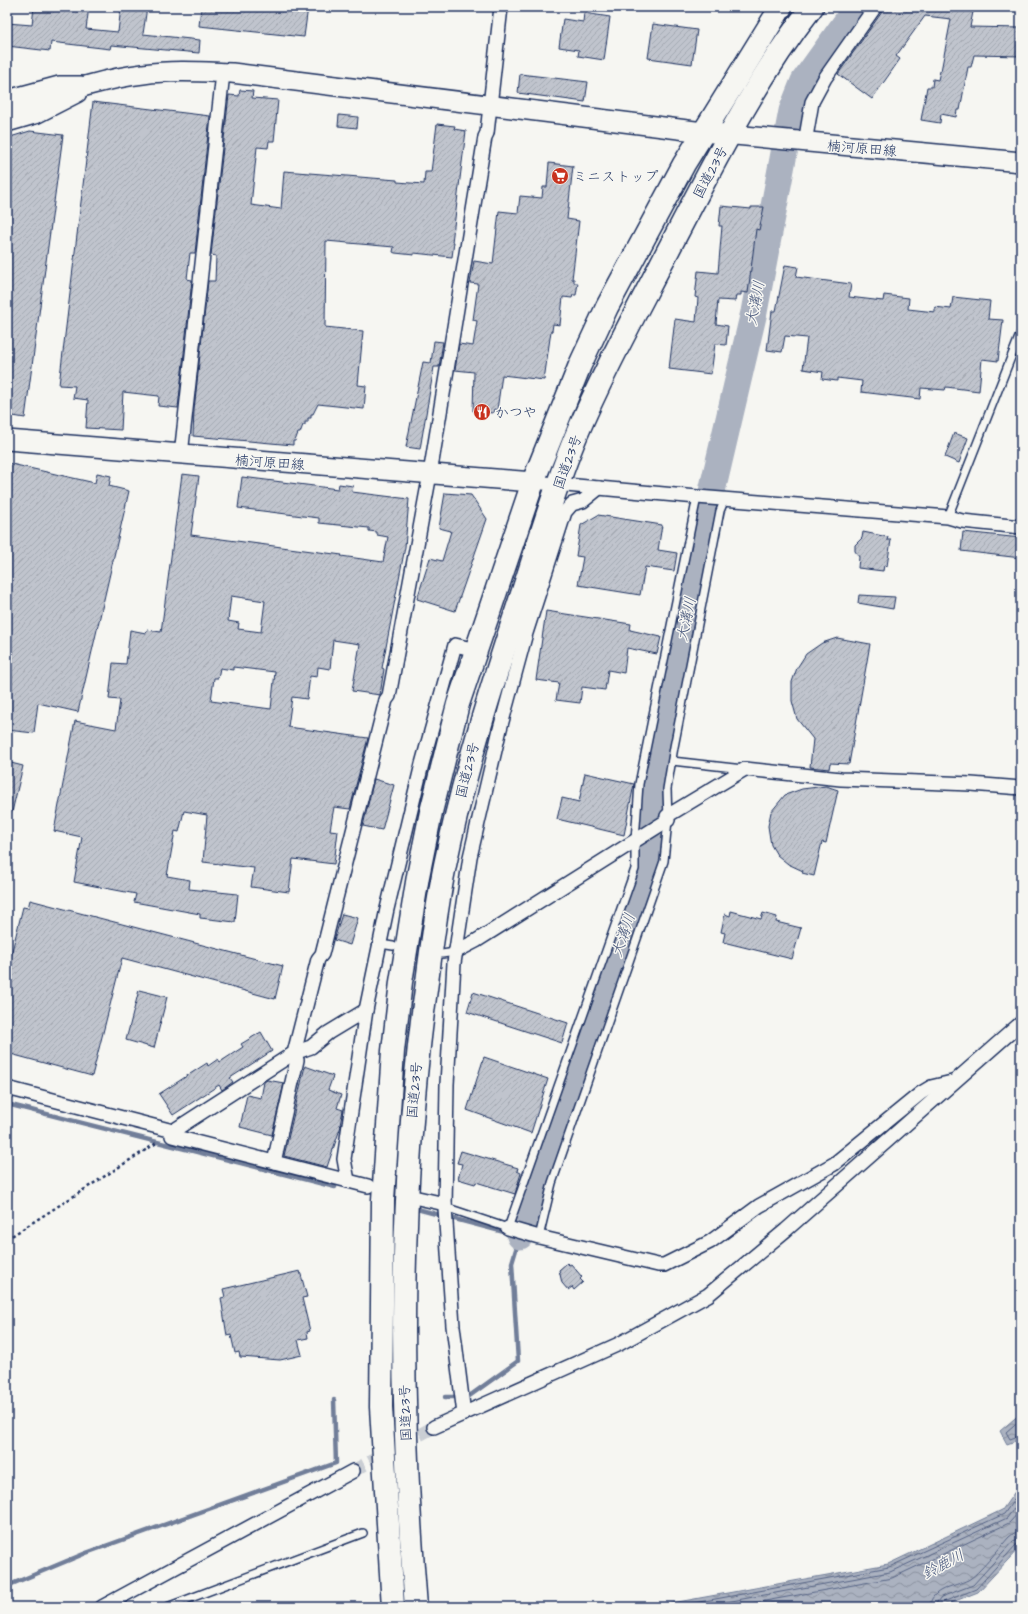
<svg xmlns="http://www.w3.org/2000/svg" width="1028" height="1614" font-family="'Architects Daughter','Klee One',sans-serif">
	<defs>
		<pattern id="water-waves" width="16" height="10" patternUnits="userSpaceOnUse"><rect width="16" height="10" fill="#abb2c0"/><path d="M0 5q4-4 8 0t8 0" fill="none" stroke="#8a919f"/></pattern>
		<pattern id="building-hatch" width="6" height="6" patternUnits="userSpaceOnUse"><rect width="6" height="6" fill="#c0c4cd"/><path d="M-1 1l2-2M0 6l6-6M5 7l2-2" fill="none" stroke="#a4a9b2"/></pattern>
	</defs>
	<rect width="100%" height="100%" fill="#f6f6f2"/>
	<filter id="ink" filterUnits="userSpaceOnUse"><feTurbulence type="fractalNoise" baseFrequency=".025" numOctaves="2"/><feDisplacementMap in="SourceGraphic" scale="8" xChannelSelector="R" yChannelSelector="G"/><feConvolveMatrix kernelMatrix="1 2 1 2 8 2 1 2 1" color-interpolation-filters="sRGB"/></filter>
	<g filter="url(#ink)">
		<g fill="url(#water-waves)" stroke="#717e99">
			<path d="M1021,1413V1439L1007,1444L1000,1431Z"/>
			<path d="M1021,1483V1546L978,1592L940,1607H650L888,1564L1002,1510Z"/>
		</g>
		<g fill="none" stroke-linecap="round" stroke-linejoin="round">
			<g stroke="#556385" stroke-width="1">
				<path d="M1021,1419L1006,1432L1010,1439L1021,1435"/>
				<path d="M672,1607L889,1567L1004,1514L1021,1490"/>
				<path d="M699,1607L890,1572L1007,1518L1021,1499"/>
				<path d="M732,1607L892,1578L1009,1523L1021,1510"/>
				<path d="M930,1607C930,1588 954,1587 968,1580C978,1575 1000,1547 1009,1537L1014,1533L1021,1532"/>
				<path d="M936,1607L937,1602L941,1597L973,1585L1013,1541L1021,1538"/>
				<path d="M941,1607L943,1602L976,1589L1016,1545L1021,1543"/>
			</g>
			<g stroke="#717e99" stroke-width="4.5">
				<path d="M7,1104L335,1187"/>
				<path d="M417,1209L508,1233"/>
				<path d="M445,1397H468L518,1361L512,1263L520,1236H517"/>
				<path d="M7,1586L86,1553L336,1463L334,1400"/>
			</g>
			<path stroke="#abb2c0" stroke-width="27" d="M520,1236L644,880L649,857L648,819L652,781L713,487L754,312L792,111L804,81L857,7"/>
		</g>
		<g fill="url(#building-hatch)" stroke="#1b2f5e" fill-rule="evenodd">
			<path d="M34,7H89L86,29L118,32L121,7H147L143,34L200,40L199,53L111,45L110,49L51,42L50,51L7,46V23L32,25Z"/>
			<path d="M201,7H308L304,37L199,26Z"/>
			<path d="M883,7H974L970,27L1021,28V56L974,55L971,67H968L960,110H957L956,117L941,114L940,123L921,120L927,87H932L933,79L938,80L940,71H941L951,19L925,16L896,56L900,59L872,99L838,74L882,12Z"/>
			<path d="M584,13L610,17L604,60L578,56L579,50L559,47L563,19L583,22Z"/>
			<path d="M653,24L697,30L692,64L648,58Z"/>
			<path d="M520,74L588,82L585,102L518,93Z"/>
			<path d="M240,90L253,91L252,98L278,100L274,141H269L268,148L257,147L251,205L281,209L284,171L397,180V182L424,184L425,172H431L437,124L455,126L454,129L466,131L452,242H454L452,257L414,253V255L395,253L393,252L394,247L326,241L325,327L363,331L358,385L366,386L364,409L318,404L313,414H311V418H308V422H305V425H303L300,433H298L295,441H293V445L193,436L194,410L208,281H215L216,256L211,255L229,95L239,96Z"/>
			<path d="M93,102L210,116L195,253H190L187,279L192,280L178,408L158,406L159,396L123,392L121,430L86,428L88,400L73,398L75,386L59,385Z"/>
			<path d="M339,115L358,117L357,128L338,126Z"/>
			<path d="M30,131L63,135L25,418L7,415V138Z"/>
			<path d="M549,163L573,166L567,219L579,221L572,279H574V283H578L576,295H573L572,298L563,297L560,325L553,324L552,331H551L544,380L502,375L497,410L494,409L493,413L473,411L474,372L455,370L459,344L473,346L477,321L473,320L478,284L470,283L474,261L493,264L499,211L518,213L520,196L542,198L543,187H547Z"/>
			<path d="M721,206L751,209V207H764L759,230L756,229L748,293L741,292V295H736L735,301L718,300L716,324L728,326L726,345L715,344L711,374L669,369L675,319L696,322L698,298L695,297L698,271L718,273L722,226H719Z"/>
			<path d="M785,265L798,267L796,277L851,284L849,297L883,301L884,295L909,298L908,309L935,312V307L951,309L953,297L990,301L988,319L1003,320L998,361L982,359L979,391L946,387L945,390L921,388L920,399L861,392L862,381L837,378V381L822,379L823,372L803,369L807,338L785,336L782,352L767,350L772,311H776Z"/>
			<path d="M434,341L443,342L439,367H434L420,449L406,447L423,362L431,363Z"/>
			<path d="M954,433L968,438L959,463L945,457Z"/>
			<path d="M7,463L95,483L97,473L111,476L109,486L129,491L78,712L38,703L34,733L7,730Z"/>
			<path d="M182,474L199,476L191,535L342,555L341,556L383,562L388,537L377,535V532L369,531V528L319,523V518L238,508L242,477L338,489L339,484L353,486L352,492L409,499L405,547L382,668L384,669L380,695L352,691L360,644L333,640L330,669L318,667L317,677L310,676L307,699L292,697L288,727L368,738L350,809L334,807L330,830L338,831L334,864L293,859L289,892L251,887L254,868L203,862L207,815L184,811L179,832L175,831L167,876L190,880L189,889L238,894L235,922L200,918V914L134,902L136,894L74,882L82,837L54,831L75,721L116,729L120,700L109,699L113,663L126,664L130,630L146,633L147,630L161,632ZM231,596L265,601L261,632L238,629L239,623L228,621ZM233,667L275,672L271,709L211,701L214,678H218L220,668L233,670Z"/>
			<path d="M445,493L471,495L487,519L455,611L417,599L430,558L442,561L451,531L439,528Z"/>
			<path d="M598,515L662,525L658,550L677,553L674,571L645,567L640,595L578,585L583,557L576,556L581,525Z"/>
			<path d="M863,532L888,537L887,540H891L887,566L884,565L883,571L858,568L859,557L855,551V545L862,538Z"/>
			<path d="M963,532L1021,538V558L961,551Z"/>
			<path d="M859,595L895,597L893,609L858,603Z"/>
			<path d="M546,611L631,624L630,630L661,637L657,654L627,648L624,673L608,670L605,690L582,687L580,703L556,700L559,683L536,680Z"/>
			<path d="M837,638L870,644L849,764L830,763L829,769L810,767L813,739L797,719L792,701V682L797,668L806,654L822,643Z"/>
			<path d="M7,762L23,766L12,812H7Z"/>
			<path d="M585,773L634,784L624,835L557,819L562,798L579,802Z"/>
			<path d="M374,779L394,785L382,830L363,826Z"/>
			<path d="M826,786L838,790L826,843L822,842L814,876L802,873L803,871L788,864L777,855L771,845L768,826L771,812L785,795L802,789Z"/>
			<path d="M30,900L283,966L275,999L122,958L92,1076L7,1053V971L23,907L28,908Z"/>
			<path d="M731,911L761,919L763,913L777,917L776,922L801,928L792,959L723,942L725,933L721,932L725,914L730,916Z"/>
			<path d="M342,914L358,918L350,945L334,940Z"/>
			<path d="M139,990L167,997L154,1048L126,1040Z"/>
			<path d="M473,992L568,1023L562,1043L467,1012Z"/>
			<path d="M261,1032L272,1051L230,1078L233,1082L222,1090L219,1085L173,1115L159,1094L207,1063L208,1066L218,1059L220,1062L243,1047L241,1044Z"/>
			<path d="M484,1057L548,1079L531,1133L467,1110Z"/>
			<path d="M305,1066L333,1076L328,1090L341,1095L337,1108L343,1110L340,1125L341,1126L327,1167L284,1156Z"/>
			<path d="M267,1080L284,1083L272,1135L240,1127L247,1095L261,1098L264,1082Z"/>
			<path d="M461,1151L518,1168L517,1171L521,1173L515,1194L476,1182L475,1184L458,1179L462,1164L457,1163Z"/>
			<path d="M567,1263L569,1265L571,1264L582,1277L580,1279L583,1282L574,1290L572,1287L568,1290L562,1283L559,1270Z"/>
			<path d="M300,1271L307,1297L302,1298L310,1331L307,1332L308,1338L298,1340L302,1355L280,1360L240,1357L239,1352L235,1353L231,1335L227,1336L221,1298L225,1297L223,1289Z"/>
		</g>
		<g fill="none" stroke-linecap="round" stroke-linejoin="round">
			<path stroke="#caced4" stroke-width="13" stroke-dasharray="13 6" stroke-linecap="butt" d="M353,1471L434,1427"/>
			<g stroke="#1b2f5e" stroke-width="10">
				<g id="lane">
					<path d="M948,517L1021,332"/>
					<path d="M672,761L743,769"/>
					<path d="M380,944L393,946"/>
					<path d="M442,954L455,952"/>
					<path d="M445,1207L508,1228L635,869V840L639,784L697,497"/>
					<path d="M539,1237L552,1183L664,861L668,820L667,789L674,747L720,511L725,499"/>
					<path d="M167,1607L363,1533"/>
				</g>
			</g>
			<g stroke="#1b2f5e" stroke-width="16">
				<g id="street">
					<path d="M7,97L59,83H81"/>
					<path d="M7,125L38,116L79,95"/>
					<path d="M805,143L812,102L825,78L875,7"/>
					<path d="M181,455L223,73"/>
					<path d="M533,482L697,497L948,517L962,521L1021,527"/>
					<path d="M667,816L745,769L841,779L971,784L1021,788"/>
					<path d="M455,952L476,941L668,820"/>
					<path d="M7,1088L173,1131L294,1053L318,959L322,954L386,700L389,696L430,474L485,137L487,133L501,7"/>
					<path d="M173,1131L172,1136L368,1186"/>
					<path d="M274,1162L297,1060L294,1053L311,1047L328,1033L366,1010"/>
					<path d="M348,1181L344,1159L366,1010L387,909L422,764L455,645L476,650"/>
					<path d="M418,1198L445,1204"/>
					<path d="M508,1228L539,1237L658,1265H664L710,1242L759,1206L834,1164L921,1093L931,1087L952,1082"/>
					<path d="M464,1414L453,1326L445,1208L447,1084L454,963L470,857L500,729L526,633L565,512L572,504L583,501L599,488"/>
					<path d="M434,1427L619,1344L708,1295L786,1230L1021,1023"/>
					<path d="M102,1607L353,1471"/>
				</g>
			</g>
			<g stroke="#1b2f5e" stroke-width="22">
				<g id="secondary">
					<path d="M7,111C50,98 98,79 143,74C173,70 203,72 232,73L703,132L1021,162"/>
					<path d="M7,440L533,482"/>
				</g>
			</g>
			<g stroke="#1b2f5e" stroke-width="25">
				<g id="highway">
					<path d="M393,1607L381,1407L383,1200L393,1051L401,982L418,876L431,812L458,704L533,482L580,365L607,307L684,164L781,7"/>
					<path d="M416,1607C399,1398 398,1190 427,982C432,943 437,904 445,865C464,773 492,685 521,597C539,543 554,488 576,436C601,377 632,320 662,262C708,175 751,85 812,7"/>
				</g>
			</g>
			<path stroke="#1b2f5e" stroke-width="2.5" stroke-dasharray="3 3" stroke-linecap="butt" d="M7,1239L158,1142"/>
			<use href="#lane" stroke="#f6f6f2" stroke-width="7"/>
			<use href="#street" stroke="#f6f6f2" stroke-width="13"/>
			<use href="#secondary" stroke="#f6f6f2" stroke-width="19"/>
			<use href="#highway" stroke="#f6f6f2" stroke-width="22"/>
		</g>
	</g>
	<defs>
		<g id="supermarket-disc" transform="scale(0.9)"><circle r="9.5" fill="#c8321e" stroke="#f6f6f2"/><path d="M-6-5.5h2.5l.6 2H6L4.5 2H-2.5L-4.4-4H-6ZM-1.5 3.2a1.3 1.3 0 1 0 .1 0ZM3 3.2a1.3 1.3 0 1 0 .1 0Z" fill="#fff"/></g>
		<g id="restaurant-disc" transform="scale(0.9)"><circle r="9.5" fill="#c8321e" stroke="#f6f6f2"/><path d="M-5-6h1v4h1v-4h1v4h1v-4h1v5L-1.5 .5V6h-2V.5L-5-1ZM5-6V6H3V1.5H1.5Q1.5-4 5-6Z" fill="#fff"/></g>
	</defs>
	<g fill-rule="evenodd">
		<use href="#supermarket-disc" x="560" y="176"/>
		<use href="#restaurant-disc" x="482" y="412"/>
	</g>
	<g text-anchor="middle" stroke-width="3" stroke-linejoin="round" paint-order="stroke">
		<g font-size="14" fill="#1b2f5e" stroke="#f6f6f2">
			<text transform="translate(862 148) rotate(5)" y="5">楠河原田線</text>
			<text transform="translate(710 172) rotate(-62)" y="5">国道23号</text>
			<text transform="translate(270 462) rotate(4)" y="5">楠河原田線</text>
			<text transform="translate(567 462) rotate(-70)" y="5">国道23号</text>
			<text transform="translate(467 770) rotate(-76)" y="5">国道23号</text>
			<text transform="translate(414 1090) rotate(-85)" y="5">国道23号</text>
			<text transform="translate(405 1413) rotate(-92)" y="5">国道23号</text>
		</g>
		<g font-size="14" fill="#1b2f5e" stroke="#f6f6f2" text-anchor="start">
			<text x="573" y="181">ミニストップ</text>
			<text x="495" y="417">かつや</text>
		</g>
		<g font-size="15" font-style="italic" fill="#46567b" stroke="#f6f6f2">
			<text transform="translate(755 303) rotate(-79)" y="5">大溝川</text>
			<text transform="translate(686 619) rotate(-78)" y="5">大溝川</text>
			<text transform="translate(623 935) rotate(-71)" y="5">大溝川</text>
			<text transform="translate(943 1564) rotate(-28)" y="5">鈴鹿川</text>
		</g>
	</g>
	<rect width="1028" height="1614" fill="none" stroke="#f6f6f2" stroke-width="24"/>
	<rect x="12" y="12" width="1004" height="1590" fill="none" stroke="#1b2f5e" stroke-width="1.5" filter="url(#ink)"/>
</svg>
